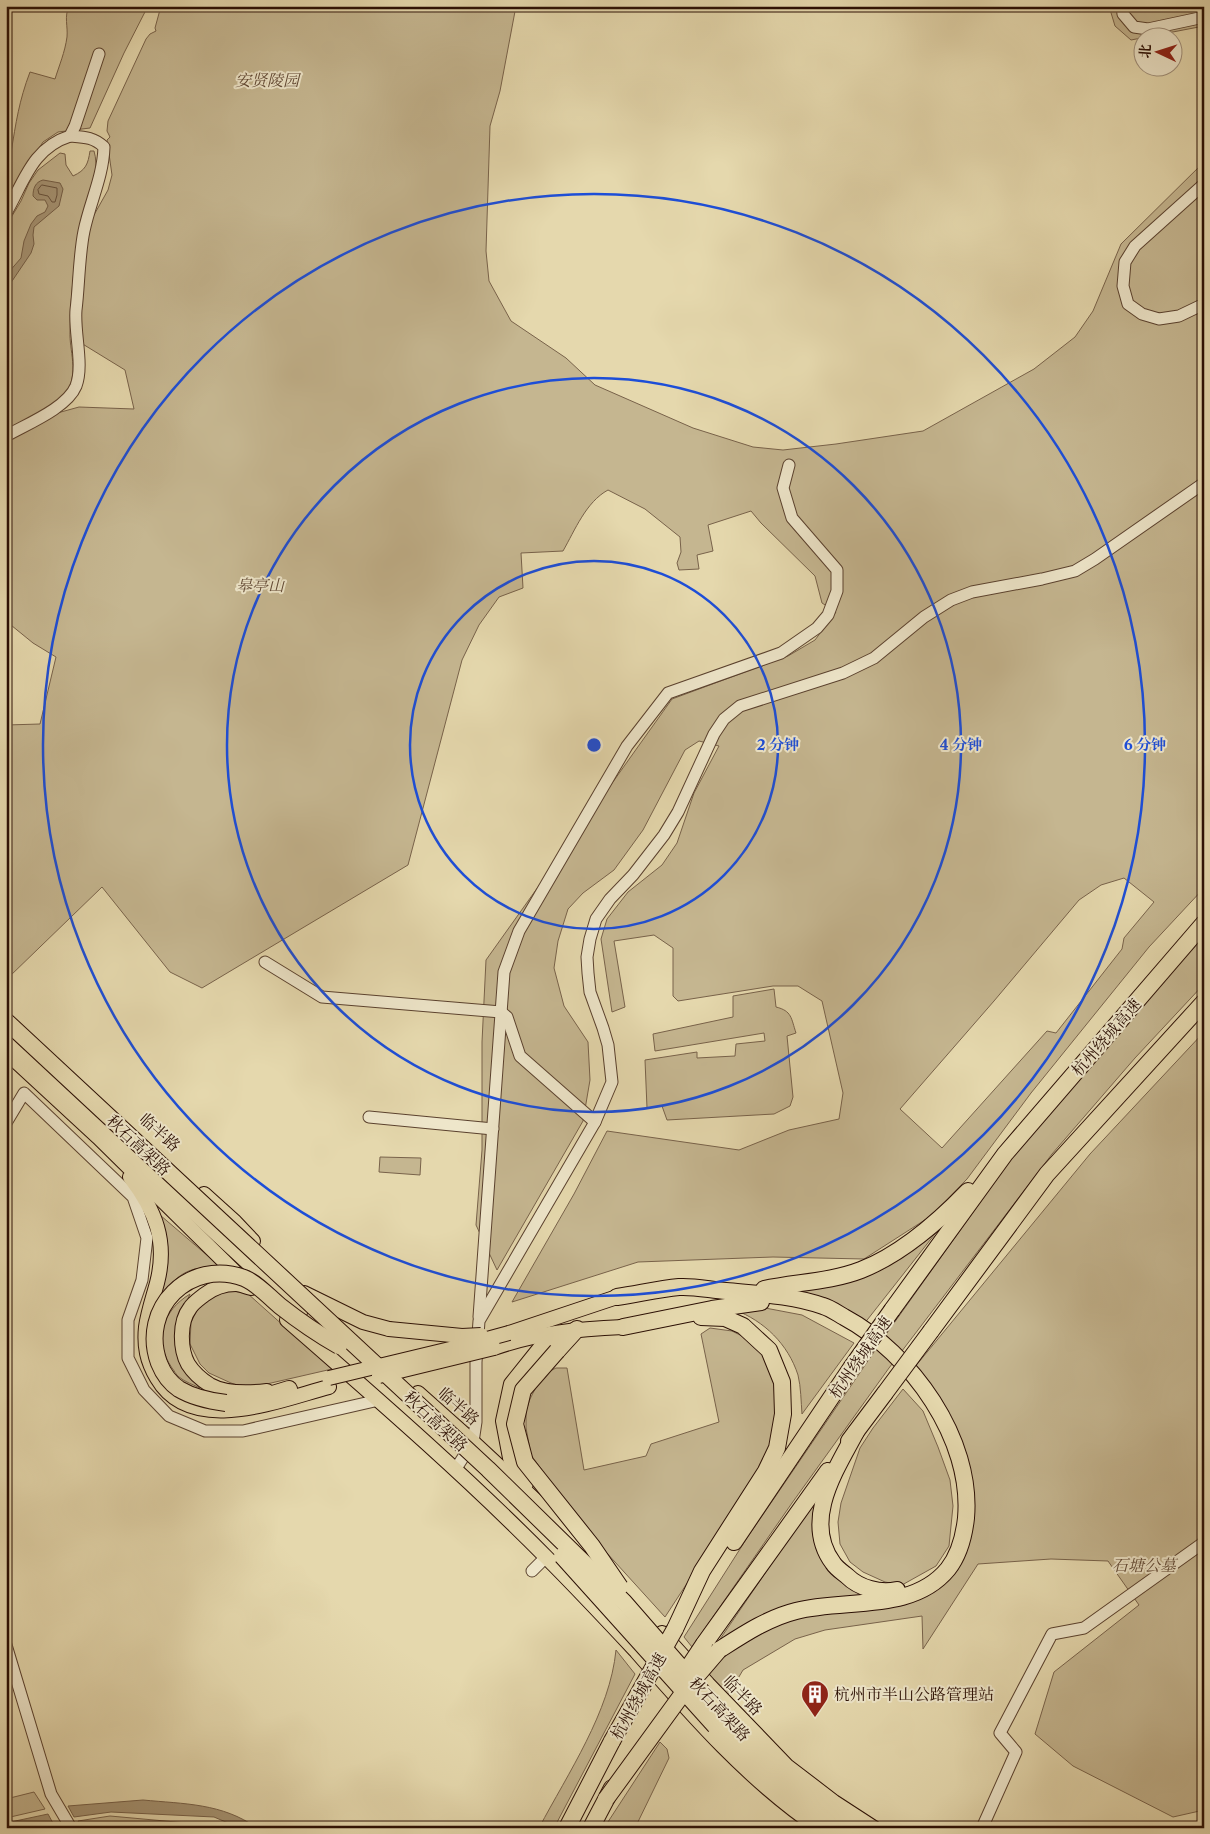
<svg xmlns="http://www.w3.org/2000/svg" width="1210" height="1834" font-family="'Libre Caslon Text','Noto Serif SC',serif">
	<rect width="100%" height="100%" fill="#e5d8ad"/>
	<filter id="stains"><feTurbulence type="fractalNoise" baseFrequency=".004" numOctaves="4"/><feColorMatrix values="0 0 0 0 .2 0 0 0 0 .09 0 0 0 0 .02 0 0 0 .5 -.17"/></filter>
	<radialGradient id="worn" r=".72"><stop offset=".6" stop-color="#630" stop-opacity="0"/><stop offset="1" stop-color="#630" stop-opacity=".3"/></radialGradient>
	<g fill="#c5b690" stroke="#78624a" fill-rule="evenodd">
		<path d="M69,6H148L124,53L90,128L58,132L43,142L6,200C6,184 9,169 11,153C16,122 19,101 30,72L55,79C59,66 65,52 67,37C68,26 64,17 69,6Z"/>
		<path d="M161,6H516L500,91L490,126L486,251L489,281L511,321L566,358L595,385L693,428L753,447L783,450L836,444L923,431L1034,369L1075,337L1093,311L1121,244L1204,162V888L1149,947L1031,1093L967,1179L931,1216L864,1259L773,1257L638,1262L512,1302L574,1194L607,1131L739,1150L789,1130L839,1119L843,1093L822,1001L798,986H773L678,1001L673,996V948L654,935L614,941L625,1007L612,1012L601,939L607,919L628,892L662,865L677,843L694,793L719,746L699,741L685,750L643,830L614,870L583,893L568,909L558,941L554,968L564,1006L588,1042L590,1080L583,1121L497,1270L476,1225L482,1150V1042L486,960L672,699L788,656L815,640L836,612L822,603L815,576L761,523L751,511L708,525L713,551L697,555L699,569L679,570L677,563L681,552L680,537L645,509L608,490C586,502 575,530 563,551L521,553L523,588L499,597L479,625L462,660L408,865L202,988L170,972L102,887L9,977L6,975V725L40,724L56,657L33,643L6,621V440L32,420L79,407L134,409L125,370L81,343L77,295L90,222L108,190L112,175L107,140L110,137L107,131L108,121L146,39L150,34L156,31L155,28ZM1124,878L1154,902L1124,938L1122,949L1056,1033L1047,1031L942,1148L900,1109L994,1001L1079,900L1101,885Z"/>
		<path d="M1109,6H1204V26L1131,40L1115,26Z"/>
		<path d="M90,151H94C103,180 78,238 74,270C72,290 70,311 70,331C69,350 79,373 67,391C58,405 22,422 6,429V226L21,201L29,183L38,170L60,153L65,154L66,165L73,176C86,170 88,164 90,151Z"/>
		<path d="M1204,929V984L1135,1058L1052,1154L889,1368L792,1503L692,1647L684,1637L747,1538L889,1330L1011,1159Z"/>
		<path d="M774,989L776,1007C792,1011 791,1018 796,1033L787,1036L793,1097L790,1106L774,1114L667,1120L662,1106L647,1108L645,1060L697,1052V1058L735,1056L736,1044L765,1041L764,1033L655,1051L653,1034L733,1017V996Z"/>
		<path d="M1204,1032V1810L1173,1817L1073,1766L1035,1734L1054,1672L1139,1605L1108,1561L1051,1559L978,1564L923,1649L922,1616L825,1630L795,1639L743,1670L727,1697L706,1673L724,1655L742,1641L783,1622L945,1581L973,1496L914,1368L1090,1154Z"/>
		<path d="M380,1157L421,1158L420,1175L379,1172Z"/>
		<path d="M160,1215L222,1268C188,1265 177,1274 158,1300C165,1266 171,1250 160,1215Z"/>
		<path d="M938,1230L864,1324L790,1292Z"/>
		<path d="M231,1291L247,1293L332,1369L258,1386L244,1387L231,1383L209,1373L200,1364L190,1344L191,1322L198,1308L220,1292Z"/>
		<path d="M190,1294L185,1306V1370L200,1388C194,1385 185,1382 179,1377C176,1375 174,1370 172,1368C153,1340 162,1311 190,1294Z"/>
		<path d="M760,1307L802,1315L854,1343L802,1414C801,1402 801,1387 798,1375C788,1344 764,1321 735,1310Z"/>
		<path d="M710,1328L732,1331L754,1342L768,1357L778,1389L779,1410L769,1458L665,1617L605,1551L555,1488L531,1455L526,1428V1411L530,1399L535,1389L548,1372L556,1368H567L584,1470L646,1456L651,1444L719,1422L701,1334Z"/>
		<path d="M903,1389L923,1411L938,1447L950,1480L953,1506L949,1546L936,1566L902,1585L885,1582L863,1572L850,1562L840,1544L838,1522L841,1503L860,1448L873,1428Z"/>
		<path d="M820,1493L819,1548L880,1597L841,1599L716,1645Z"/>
		<path d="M616,1650L635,1674L554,1828H539C568,1773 610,1712 616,1650Z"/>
		<path d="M660,1742L667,1749L669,1758L635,1828H604Z"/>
		<path d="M34,1792L45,1809L6,1818V1799Z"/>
		<path d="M110,1816L198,1824L227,1828H82L78,1821Z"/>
	</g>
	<g fill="#a69474" stroke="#755f47">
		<path d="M43,180L60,183L63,189L59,206L34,227L33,235L34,244L31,253L6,290L8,273L21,258L24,241L31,224L37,216L45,212L48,206L45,200H37L33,196C33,189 35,182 43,180Z"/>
		<path d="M143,1800C184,1804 222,1803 257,1828H240L214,1817L111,1812L74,1817L68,1806Z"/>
		<path d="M48,1814L54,1825L43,1828H6V1823Z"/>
	</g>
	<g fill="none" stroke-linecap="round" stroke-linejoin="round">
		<path stroke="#68523c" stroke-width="1" d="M42,185L57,188V195L55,202H52L48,196L39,194L38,190Z"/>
		<g stroke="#5a412e" stroke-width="13">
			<g id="minor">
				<path d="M1122,6L1123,14L1134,27L1148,29L1204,17"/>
				<path d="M1204,184L1135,246L1125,262L1123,286L1128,304L1142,314L1159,319L1179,316L1204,304"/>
				<path d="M6,213C24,182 32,148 70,136L75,126L99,54"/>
				<path d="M6,436C27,424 67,408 76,386C84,365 74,333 76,310C79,286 79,255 84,231C90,202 103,177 104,147C94,137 84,137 70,136"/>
				<path d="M265,962L322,997L501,1012L507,1017L520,1056L595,1122"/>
				<path d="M369,1117L493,1129"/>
				<path d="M6,1123L24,1093L133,1197L147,1238L142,1280L128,1320V1358L144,1390L169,1416L205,1431H243L379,1400"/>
				<path d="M479,1317L504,972L519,931L627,746L668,693L781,653L817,628L828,615L837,591V570L792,518L783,488L789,465"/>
				<path d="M455,1470L473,1442L476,1422V1362L479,1321L595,1122L612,1082L608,1045L603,1028L590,992L588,973L587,957L590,939L596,919L610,899L633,875L664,835L678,812L714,734L724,719L740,706L843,673L874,658L924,617L951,600L972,592L1042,579L1075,571L1095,559L1204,483"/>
				<path d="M532,1571L546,1557"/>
				<path d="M6,1645L51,1794L71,1828"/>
				<path d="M982,1828L1016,1752L1000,1733L1052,1634L1084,1628L1203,1543L1204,1540"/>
			</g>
		</g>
		<g stroke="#2b0f04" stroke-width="16">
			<g id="major">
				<path d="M6,1052L98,1137L243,1280"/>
				<path d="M130,1177C155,1210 168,1241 157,1283C153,1298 148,1312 146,1327C144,1346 147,1361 157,1378C191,1437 279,1400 329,1387"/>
				<path d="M204,1194L235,1222L253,1241"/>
				<path d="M251,1288C246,1287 241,1284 236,1284C224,1284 213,1288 204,1295C199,1299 193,1303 190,1308C179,1322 180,1349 188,1364C193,1372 202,1380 210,1385C226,1394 250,1393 267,1391"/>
				<path d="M304,1293L363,1322L389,1329"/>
				<path d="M287,1320C375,1397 464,1474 546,1557C576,1587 606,1619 635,1650C690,1713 749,1781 819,1828"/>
				<path d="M509,1333L617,1297"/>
				<path d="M494,1348C536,1333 578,1329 623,1327"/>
				<path d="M418,1393L473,1442L548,1512L599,1566"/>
				<path d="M526,1484L510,1458L503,1421L511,1384L539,1349L550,1341L576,1329"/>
				<path d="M662,1633L708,1684L787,1766L834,1802L874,1828"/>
			</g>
		</g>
		<g stroke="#2b0f04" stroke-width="18">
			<g id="highway">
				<path d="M6,1037L300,1310"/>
				<path d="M764,1289C796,1282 830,1282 861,1270C902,1254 938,1222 968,1191"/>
				<path d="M617,1297C638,1294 658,1289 679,1287C694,1286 711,1290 726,1291C759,1294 792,1295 823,1306C830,1308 837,1313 844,1317C911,1353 973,1439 966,1518C964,1536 959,1555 948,1569C912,1613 845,1598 796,1611C768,1618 744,1634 719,1650"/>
				<path d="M892,1310L1005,1154L1204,923"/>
				<path d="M623,1327L712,1309L761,1302"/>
				<path d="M931,1331L1047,1174L1204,1002"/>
				<path d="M557,1351L577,1329"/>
				<path d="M226,1403L256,1399L289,1389"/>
				<path d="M856,1432C835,1471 802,1521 833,1563C836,1568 842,1572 847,1576C859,1588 880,1594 897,1590"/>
				<path d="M849,1441L885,1393"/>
				<path d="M734,1542L851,1368"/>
				<path d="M675,1629L702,1571L766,1471L777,1448L783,1414L782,1382L769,1350L743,1326L725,1318L701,1317"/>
				<path d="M704,1644L828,1471"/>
				<path d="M725,1718L780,1771L808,1794L857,1828"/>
				<path d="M715,1726C753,1763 791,1799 835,1828"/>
				<path d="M567,1828L612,1741"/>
				<path d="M591,1828L612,1788"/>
			</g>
		</g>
		<use href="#minor" stroke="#eee6ca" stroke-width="11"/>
		<use href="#major" stroke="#e5d8ad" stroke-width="14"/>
		<use href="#highway" stroke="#e5d8ad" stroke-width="16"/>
		<g stroke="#2b0f04" stroke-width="16" stroke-linecap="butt">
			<g id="major-bridge">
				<path d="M389,1329L462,1336L481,1335"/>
				<path d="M379,1376L494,1348"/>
				<path d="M329,1378L454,1348L509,1333"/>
			</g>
		</g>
		<g stroke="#2b0f04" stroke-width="18" stroke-linecap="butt">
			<g id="highway-bridge">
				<path d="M6,1021L488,1469L624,1602L725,1718"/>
				<path d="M557,1351L523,1390L515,1424L525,1462L592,1546L620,1587"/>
				<path d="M851,1368L892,1310"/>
				<path d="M885,1393L931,1331"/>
				<path d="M226,1403C210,1401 194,1398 179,1389C170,1383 163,1373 159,1363C139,1308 190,1258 244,1278C257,1283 269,1297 280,1306C299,1321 318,1334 339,1346"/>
				<path d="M562,1556L715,1726"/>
				<path d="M680,1680L704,1644"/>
				<path d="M612,1741L675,1629"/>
				<path d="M606,1799L689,1685L719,1650"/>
			</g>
		</g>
		<use href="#major-bridge" stroke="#e5d8ad" stroke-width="14"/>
		<use href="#highway-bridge" stroke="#e5d8ad" stroke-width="16"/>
	</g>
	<g fill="none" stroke="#1d4ed8" stroke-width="2.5">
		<circle cx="594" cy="745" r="184"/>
		<circle cx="594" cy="745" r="367"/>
		<circle cx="594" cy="745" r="551"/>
	</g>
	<defs>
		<g id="building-pin" transform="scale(1.4375)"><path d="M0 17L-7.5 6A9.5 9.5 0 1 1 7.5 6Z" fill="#8f2418" stroke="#eee6ca"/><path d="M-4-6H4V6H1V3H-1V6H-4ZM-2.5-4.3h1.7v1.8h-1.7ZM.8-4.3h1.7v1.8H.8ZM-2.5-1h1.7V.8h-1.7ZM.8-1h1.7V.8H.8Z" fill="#fff"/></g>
	</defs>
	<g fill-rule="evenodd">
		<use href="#building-pin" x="815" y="1694"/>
	</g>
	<g text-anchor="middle" stroke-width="4" stroke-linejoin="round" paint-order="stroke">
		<g font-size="16" font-style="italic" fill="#614935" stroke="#eee6ca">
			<text x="267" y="86">安贤陵园</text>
			<text x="260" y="591">皋亭山</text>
			<text x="1144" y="1571">石塘公墓</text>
		</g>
		<g font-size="16" fill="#2b0f04" stroke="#eee6ca">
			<text transform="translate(1106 1037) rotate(-49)" y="6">杭州绕城高速</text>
			<text transform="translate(160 1132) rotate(42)" y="6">临半路</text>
			<text transform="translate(139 1145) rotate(43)" y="6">秋石高架路</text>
			<text transform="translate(860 1357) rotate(-55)" y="6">杭州绕城高速</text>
			<text transform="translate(459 1406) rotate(41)" y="6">临半路</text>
			<text transform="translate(436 1421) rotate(43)" y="6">秋石高架路</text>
			<text transform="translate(743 1695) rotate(46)" y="6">临半路</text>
			<text transform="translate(638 1696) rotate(-61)" y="6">杭州绕城高速</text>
			<text transform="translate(720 1709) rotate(47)" y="6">秋石高架路</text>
		</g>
		<g font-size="16" fill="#2b0f04" stroke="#eee6ca" text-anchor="start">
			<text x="834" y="1700">杭州市半山公路管理站</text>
		</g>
	</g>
	<circle cx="594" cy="745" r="8" fill="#1d4ed8" stroke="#eee6ca" stroke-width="2.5"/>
	<g font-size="15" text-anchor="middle" font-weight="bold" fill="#1d4ed8" stroke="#eee6ca" stroke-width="4" stroke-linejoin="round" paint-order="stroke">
		<text x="778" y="750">2 分钟</text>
		<text x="961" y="750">4 分钟</text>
		<text x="1145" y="750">6 分钟</text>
	</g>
	<rect width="1210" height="1834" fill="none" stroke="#e5d8ad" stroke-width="25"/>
	<rect x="8" y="8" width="1195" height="1819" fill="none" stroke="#2b0f04" stroke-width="2.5"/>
	<rect x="12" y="12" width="1185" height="1809" fill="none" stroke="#2b0f04"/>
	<g transform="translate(1158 52) rotate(274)"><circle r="24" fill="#eee6ca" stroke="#a0907b"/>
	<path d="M0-4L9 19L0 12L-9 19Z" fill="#8f2418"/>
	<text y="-8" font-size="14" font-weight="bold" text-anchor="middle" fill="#2b0f04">北</text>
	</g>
	<rect width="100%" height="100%" filter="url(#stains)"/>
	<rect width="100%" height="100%" fill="url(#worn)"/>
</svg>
